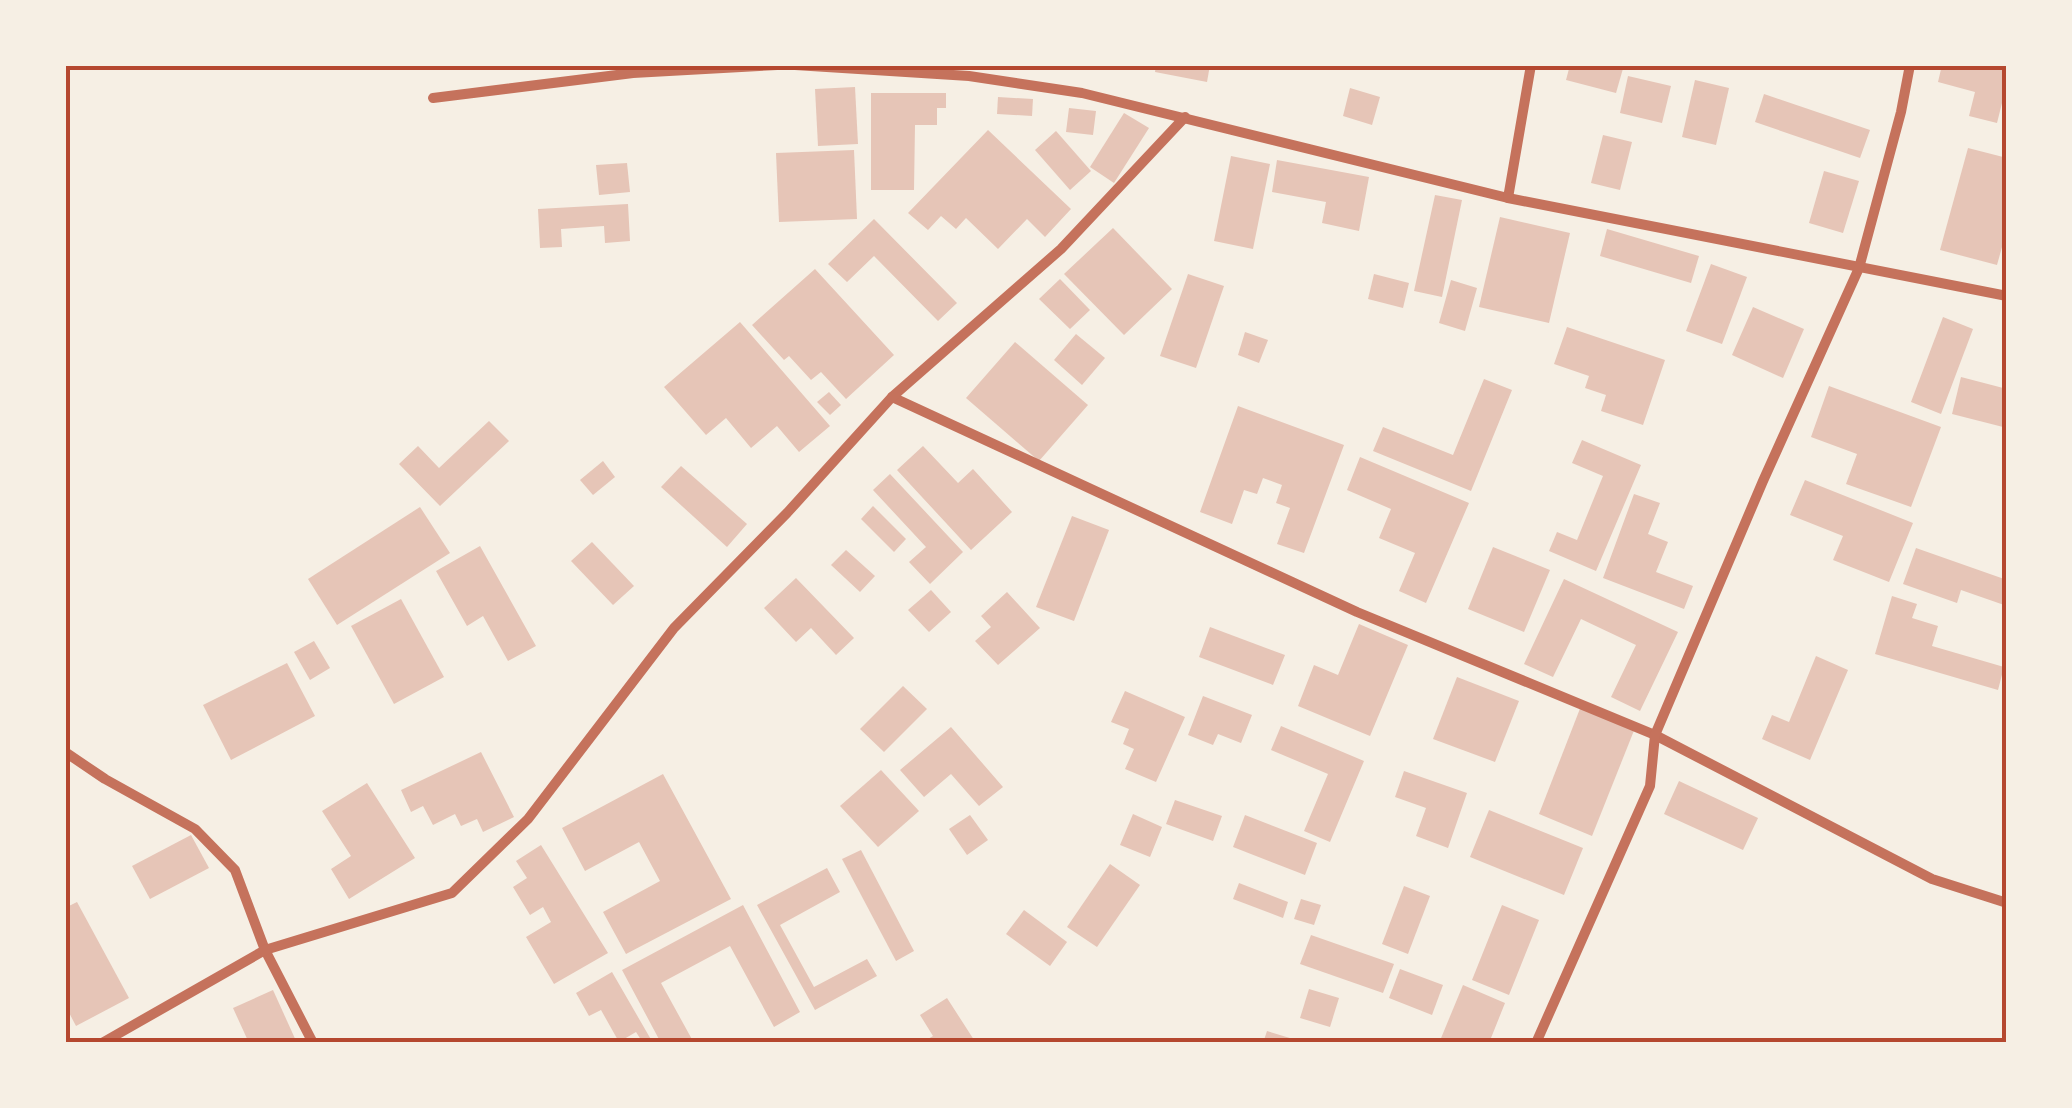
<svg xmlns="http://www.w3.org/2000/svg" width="2072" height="1108" font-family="Georgia,serif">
	<rect width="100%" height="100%" fill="#f6efe4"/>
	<g fill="#e6c5b7">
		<path d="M1156,65H1210L1207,82L1155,72Z"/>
		<path d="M1570,65H1624L1616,93L1566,80Z"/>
		<path d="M1942,65H2007V83L1997,123L1969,116L1975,92L1938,82Z"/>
		<path d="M1628,76L1671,86L1662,123L1620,113Z"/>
		<path d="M1695,80L1729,88L1716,145L1682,137Z"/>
		<path d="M855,87L858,144L818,146L815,89Z"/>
		<path d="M1350,88L1380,97L1372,125L1343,116Z"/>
		<path d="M871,93H946V108H937V125H915L914,190H871Z"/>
		<path d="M1764,94L1870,130L1860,158L1755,122Z"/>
		<path d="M998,97L1033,99L1032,116L997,114Z"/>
		<path d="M1069,108L1096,111L1093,135L1066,132Z"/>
		<path d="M1124,113L1149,128L1114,183L1090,167Z"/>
		<path d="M988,130L1071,209L1045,237L1027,219L998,249L966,218L956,229L941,216L928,230L908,213Z"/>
		<path d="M1056,131L1091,171L1070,190L1035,150Z"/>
		<path d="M1603,135L1632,142L1620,190L1591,183Z"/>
		<path d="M1968,148L2007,158V229L1997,265L1940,250Z"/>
		<path d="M854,150L857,219L779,222L776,153Z"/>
		<path d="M1231,156L1270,164L1253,249L1214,241Z"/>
		<path d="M1277,160L1369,177L1359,231L1322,223L1326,202L1272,192Z"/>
		<path d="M627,163L630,192L599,195L596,165Z"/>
		<path d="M1824,171L1859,181L1843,233L1809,223Z"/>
		<path d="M1435,195L1462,200L1442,297L1414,291Z"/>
		<path d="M628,204L630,241L605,243L604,226L561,229L562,247L540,248L538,209Z"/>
		<path d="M1500,217L1570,233L1549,323L1479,307Z"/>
		<path d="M874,219L957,303L938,321L874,256L847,282L828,264Z"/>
		<path d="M1113,228L1172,289L1124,335L1064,274Z"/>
		<path d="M1607,229L1699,256L1691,283L1600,256Z"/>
		<path d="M1711,264L1747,277L1722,344L1686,331Z"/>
		<path d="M815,269L894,355L846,399L821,372L811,380L789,356L784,360L752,325Z"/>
		<path d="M1188,274L1224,286L1196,368L1160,356Z"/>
		<path d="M1374,274L1409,283L1403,308L1368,299Z"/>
		<path d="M1060,279L1090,310L1070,329L1039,299Z"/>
		<path d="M1451,280L1477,288L1465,331L1439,323Z"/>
		<path d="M1753,307L1804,329L1783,378L1732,355Z"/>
		<path d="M1943,317L1973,329L1941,414L1911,402Z"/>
		<path d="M740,322L830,426L799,452L777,426L751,448L726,418L706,435L664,387Z"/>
		<path d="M1567,327L1665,360L1643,425L1601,411L1606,395L1585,388L1589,376L1554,364Z"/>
		<path d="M1245,332L1268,340L1259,363L1238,355Z"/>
		<path d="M1076,334L1105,358L1082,385L1054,360Z"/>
		<path d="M1015,342L1088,405L1039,461L966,398Z"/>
		<path d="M1961,377L2007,389V428L1952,414Z"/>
		<path d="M1484,379L1512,390L1471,491L1373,451L1383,427L1453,455Z"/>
		<path d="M1829,386L1941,427L1911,507L1846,484L1857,454L1811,437Z"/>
		<path d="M829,392L841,405L830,415L817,402Z"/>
		<path d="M1238,406L1344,445L1304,553L1277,544L1290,508L1276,503L1282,485L1263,478L1257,494L1244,490L1232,524L1200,512Z"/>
		<path d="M489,421L509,441L440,506L399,464L418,446L439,468Z"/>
		<path d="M1582,440L1641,465L1596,571L1549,551L1557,532L1577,540L1603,476L1572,463Z"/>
		<path d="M923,446L958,483L973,469L1012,512L971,550L897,470Z"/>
		<path d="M1360,457L1469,503L1426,603L1399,591L1415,553L1379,538L1391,509L1347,490Z"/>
		<path d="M603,461L615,477L593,495L580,480Z"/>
		<path d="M681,466L747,524L727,547L661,487Z"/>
		<path d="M890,474L963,552L930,584L909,562L926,547L873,490Z"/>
		<path d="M1805,480L1913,523L1889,582L1833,560L1843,536L1790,515Z"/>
		<path d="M1634,494L1660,503L1648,534L1668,542L1656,572L1693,586L1684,609L1603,578Z"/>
		<path d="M873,506L906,539L894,552L861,519Z"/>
		<path d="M420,507L450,553L337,625L308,579Z"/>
		<path d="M1072,516L1109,530L1074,621L1036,607Z"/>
		<path d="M592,542L634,586L613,605L571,561Z"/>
		<path d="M480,546L536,646L508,661L483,616L467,626L436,571Z"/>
		<path d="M1493,547L1550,570L1524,632L1468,609Z"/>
		<path d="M1916,548L2007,580V606L1961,590L1957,603L1903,584Z"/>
		<path d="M846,550L875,576L860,592L831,565Z"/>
		<path d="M796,578L854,638L836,655L811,628L796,642L764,608Z"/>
		<path d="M1564,579L1678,632L1640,711L1611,697L1636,645L1581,619L1553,677L1524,664Z"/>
		<path d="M931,590L951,612L929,632L908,610Z"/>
		<path d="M1007,592L1040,628L998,665L975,641L991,627L981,616Z"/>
		<path d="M1892,596L1917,604L1912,618L1938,626L1932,646L2004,667L1998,690L1875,654Z"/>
		<path d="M401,599L444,677L394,704L351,626Z"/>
		<path d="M1359,624L1408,645L1370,736L1298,706L1314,665L1338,675Z"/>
		<path d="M1210,627L1285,655L1273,685L1199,657Z"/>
		<path d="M314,641L330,668L310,680L294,652Z"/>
		<path d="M1816,656L1848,670L1810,760L1762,739L1772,715L1789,722Z"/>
		<path d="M287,663L315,716L231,760L203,705Z"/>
		<path d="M1457,677L1519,701L1495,762L1433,739Z"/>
		<path d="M903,686L927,709L884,752L860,729Z"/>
		<path d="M1125,691L1185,717L1156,782L1125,769L1134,749L1123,744L1129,729L1111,722Z"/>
		<path d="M1203,696L1252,715L1241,743L1218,734L1213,745L1188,735Z"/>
		<path d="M1581,706L1635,728L1592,836L1539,814Z"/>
		<path d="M1281,726L1364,761L1330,842L1304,831L1328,774L1271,750Z"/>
		<path d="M951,727L1003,787L979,806L951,774L924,797L900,770Z"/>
		<path d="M481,752L514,817L483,832L477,819L461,826L455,814L433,825L423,806L411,812L401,790Z"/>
		<path d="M881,770L919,811L878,847L840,806Z"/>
		<path d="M1404,771L1467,793L1448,848L1416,836L1426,808L1395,797Z"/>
		<path d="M663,774L731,899L626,954L603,912L660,881L639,842L585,871L562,828Z"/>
		<path d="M1679,781L1758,818L1743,850L1664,814Z"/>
		<path d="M367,783L415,858L349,899L331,869L351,856L322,811Z"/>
		<path d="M1175,800L1222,816L1213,841L1166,824Z"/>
		<path d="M1489,810L1583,848L1564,895L1470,857Z"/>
		<path d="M1133,814L1162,827L1150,857L1120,845Z"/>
		<path d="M970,815L988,840L967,855L949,829Z"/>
		<path d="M1245,815L1317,843L1305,875L1233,847Z"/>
		<path d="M191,835L209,868L150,899L132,866Z"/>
		<path d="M541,845L608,953L554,984L526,937L551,922L543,907L530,915L513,887L527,878L516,861Z"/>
		<path d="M861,850L914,951L896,961L842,859Z"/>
		<path d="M1110,864L1140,885L1097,947L1067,927Z"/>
		<path d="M827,868L840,892L780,925L814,987L867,959L877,976L815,1010L757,905Z"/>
		<path d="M1239,883L1288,902L1283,918L1233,899Z"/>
		<path d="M1404,886L1430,896L1408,954L1382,944Z"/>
		<path d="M1301,899L1321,905L1314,925L1294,919Z"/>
		<path d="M77,902L129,998L76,1026L65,1005V908Z"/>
		<path d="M743,905L800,1012L774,1027L730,946L661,983L694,1043H661L622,970Z"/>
		<path d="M1502,905L1539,920L1509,995L1472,980Z"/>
		<path d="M1024,910L1067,942L1050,966L1006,934Z"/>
		<path d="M1311,935L1394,964L1383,993L1300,964Z"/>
		<path d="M1400,969L1443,985L1432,1015L1389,998Z"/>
		<path d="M612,972L653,1043H643L636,1032L619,1042L601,1010L589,1016L576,993Z"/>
		<path d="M1463,985L1505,1003L1489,1043H1439Z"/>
		<path d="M1309,989L1339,998L1330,1027L1300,1018Z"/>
		<path d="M273,990L297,1043H249L233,1008Z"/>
		<path d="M947,998L976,1043H921L933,1036L920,1015Z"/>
		<path d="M1267,1031L1303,1042L1302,1043H1263Z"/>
	</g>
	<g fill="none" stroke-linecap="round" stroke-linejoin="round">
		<g stroke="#c5725c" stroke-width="10">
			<path d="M795,65L969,76L1082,93L1508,198L2007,296"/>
			<path d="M433,98L633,73L777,65"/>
			<path d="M1508,198L1531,65"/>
			<path d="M892,397L1357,612L1655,735L1932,879L2007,903"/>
			<path d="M65,752L105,779L195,829L235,870L265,950L313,1043"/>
			<path d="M102,1043L265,950L452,893L528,819L674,628L787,513L892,397L1061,249L1185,117"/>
			<path d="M1536,1043L1650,786L1655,735L1763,481L1859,268L1901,112L1910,65"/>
		</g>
	</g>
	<rect width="2072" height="1108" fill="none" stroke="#f6efe4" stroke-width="135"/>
	<rect x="68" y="68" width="1936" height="972" fill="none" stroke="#b5482f" stroke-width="4"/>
</svg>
